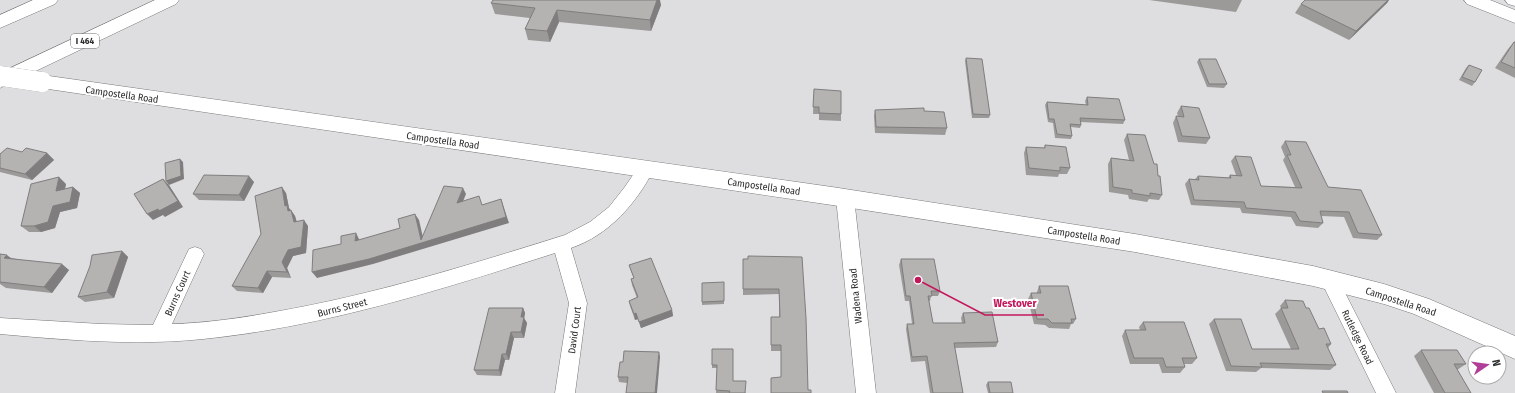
<svg xmlns="http://www.w3.org/2000/svg" width="1515" height="393" font-family="'Fira Sans Condensed',sans-serif">
	<rect width="100%" height="100%" fill="#dedee0"/>
	<g fill="none" stroke-linecap="round" stroke-linejoin="round">
		<g stroke="#767778" stroke-width="1">
			<g id="minor">
				<path d="M646,163L652,165L654,169C636,204 609,235 571,248L587,303L575,393H555L569,303L555,253C440,290 323,327 203,339C135,346 67,340 0,334V318L101,324L153,325L189,249L195,247L201,249L204,254L172,324C206,323 241,318 274,312C373,295 469,265 565,235L590,222L609,207L624,188L640,165Z"/>
				<path d="M845,191L851,193L854,198L876,393H856L836,198L839,193Z"/>
				<path d="M1330,273L1336,275L1396,393H1376L1321,281L1324,275Z"/>
			</g>
		</g>
		<g stroke="#767778" stroke-width="1">
			<g id="major">
				<path d="M1464,0H1490L1515,10V23L1467,4Z"/>
				<path d="M1505,0H1515V6L1508,4Z"/>
				<path d="M42,75L832,187L1135,234L1313,266L1384,284L1429,299L1515,336V359L1414,314L1384,304L1313,286L1135,252L832,205L35,87L32,82L35,77Z"/>
			</g>
		</g>
		<g stroke="#767778" stroke-width="1">
			<g id="highway">
				<path d="M33,0H58L55,4L0,28V15Z"/>
				<path d="M155,0H179L176,4L0,88V73Z"/>
			</g>
		</g>
		<use href="#minor" fill="#fff" fill-rule="evenodd"/>
		<use href="#major" fill="#fff" fill-rule="evenodd"/>
		<use href="#highway" fill="#fff" fill-rule="evenodd"/>
		<g stroke="#767778" stroke-width="20" stroke-linecap="butt">
			<path id="major-bridge" d="M0,76L42,82"/>
		</g>
		<use href="#major-bridge" stroke="#fff" stroke-width="20"/>
	</g>
	<g fill="#9c9a99">
		<path d="M1149,0H1242L1236,12Z"/>
		<path d="M1305,0H1389L1387,3L1349,40L1295,13L1301,4Z"/>
		<path d="M491,3L661,5L651,31L559,22L550,42L528,40L525,29L530,18L495,14Z"/>
		<path d="M1514,42H1515V78L1495,68L1508,49Z"/>
		<path d="M966,58L990,115L989,118H972L965,61Z"/>
		<path d="M1199,59L1227,84L1224,88L1207,87L1197,62Z"/>
		<path d="M1469,65L1475,82L1472,86L1459,80L1466,68Z"/>
		<path d="M814,89L841,114V121L819,120V114H813Z"/>
		<path d="M1087,97L1125,120L1123,124L1080,122L1081,125L1080,128L1071,127L1072,136L1071,139L1055,138L1053,123L1048,122L1045,105L1047,102L1086,105L1085,101Z"/>
		<path d="M1181,106L1210,138L1206,144L1178,142L1173,123L1176,116H1178L1177,113Z"/>
		<path d="M875,110L924,111L947,128L945,135L875,133L874,116Z"/>
		<path d="M1127,134L1154,164L1158,176L1162,195L1159,200L1149,199L1147,202L1129,199L1128,195L1109,192L1108,164L1111,158L1129,160L1124,140Z"/>
		<path d="M1285,141L1328,187L1382,235L1377,240L1353,238L1344,217L1321,216L1323,223L1318,228L1296,226L1291,217L1242,213L1240,208L1191,205L1185,184L1189,179H1195L1198,176L1228,178L1230,175H1236L1231,161L1235,156L1261,186L1295,187L1283,160L1285,157L1281,147Z"/>
		<path d="M1045,145L1070,168L1067,174H1059L1058,177L1026,175L1024,153L1026,147L1044,148Z"/>
		<path d="M22,152L47,153L54,160L32,180L0,172V154Z"/>
		<path d="M254,182L244,201L199,200L193,194Z"/>
		<path d="M66,184L65,189L73,187L80,193L77,208L60,212L55,228L41,232H29L21,226Z"/>
		<path d="M286,193L289,208L295,216L297,222L308,226L306,253L293,256L287,268L291,278L272,277L263,293L237,291L232,286Z"/>
		<path d="M122,251L128,257L114,298L85,302L78,297Z"/>
		<path d="M0,254L12,258L69,270L52,293L6,288L0,284Z"/>
		<path d="M802,257L808,390L811,393L781,377V351H771V317H779V294L743,295V259Z"/>
		<path d="M901,259L940,291L938,296H931L930,301H929L933,323H962L961,318L963,313L998,342L996,347L955,348L963,393H930L925,361L911,362L906,329L907,324H912L909,301H905L899,265Z"/>
		<path d="M629,265L672,310L673,316L641,328L638,319L635,320L630,306L629,301L637,298L632,285L631,279L634,278L631,271Z"/>
		<path d="M724,282V304L702,305V302Z"/>
		<path d="M1039,286L1076,319L1073,324H1071L1069,329L1049,328L1045,325L1034,324L1028,299L1031,293H1037V292Z"/>
		<path d="M1285,300L1306,308L1319,329L1331,344L1328,348L1336,365L1330,370L1261,368L1256,372L1226,371L1209,324L1214,319L1252,349H1291L1275,314L1281,308L1280,306Z"/>
		<path d="M523,308L525,313L524,318L527,323L524,338H514L509,360H505L501,376L477,375L474,370Z"/>
		<path d="M1143,322L1197,358L1192,364H1184L1185,367L1180,373H1162L1159,364H1130L1122,336L1125,330H1140L1139,327Z"/>
		<path d="M712,349L733,381L746,393H716L717,368H712Z"/>
		<path d="M1421,350L1466,364L1457,370L1471,393H1434L1414,356Z"/>
		<path d="M660,357L627,383L619,382L618,377L623,362Z"/>
		<path d="M988,382L1013,393H988L986,385Z"/>
	</g>
	<g fill="#7f7d7d">
		<path d="M657,0H660L661,5L651,31L650,20Z"/>
		<path d="M1388,0H1389L1387,3L1349,40L1356,31Z"/>
		<path d="M557,10L559,22L550,42L547,31Z"/>
		<path d="M47,153L54,160L32,180L25,174Z"/>
		<path d="M180,159L183,162L184,179L169,185L166,181Z"/>
		<path d="M249,176L254,182L244,201L239,195Z"/>
		<path d="M59,177L66,184L63,197L56,191Z"/>
		<path d="M163,179L169,185L183,207L165,217L163,215L153,220L147,214L158,209Z"/>
		<path d="M73,187L80,193L77,208L60,212L55,228L41,232L34,226Z"/>
		<path d="M282,187L286,193L289,208L291,211L292,217L285,206Z"/>
		<path d="M463,188L466,194L460,209L457,203Z"/>
		<path d="M501,199L509,223L373,264L317,278L312,272L421,240L415,214L419,220L424,242Z"/>
		<path d="M291,210L295,216L298,228L294,222Z"/>
		<path d="M304,220L308,226L306,253L293,256L287,268L291,278L287,272L282,262Z"/>
		<path d="M356,233L359,239V247L355,241Z"/>
		<path d="M122,251L128,257L114,298L107,292Z"/>
		<path d="M7,255L14,261L4,258Z"/>
		<path d="M62,264L69,270L52,293L44,287Z"/>
		<path d="M267,271L272,277L263,293L258,288Z"/>
		<path d="M523,308L525,313L524,318L527,323L524,338L521,332V317Z"/>
		<path d="M672,310L673,316L641,328L639,322Z"/>
		<path d="M636,313L638,319L635,320L634,314Z"/>
		<path d="M511,332L514,338L509,360L506,354Z"/>
		<path d="M659,352L660,357L657,393H655Z"/>
		<path d="M502,354L505,360L501,376L499,370Z"/>
	</g>
	<g fill="#b5b3b2" stroke="#7f7d7d">
		<path d="M493,0H657L650,20L557,10L547,31L525,29L535,8L491,3Z"/>
		<path d="M1305,0H1388L1356,31L1301,4Z"/>
		<path d="M1514,42H1515V68L1501,62Z"/>
		<path d="M966,58L982,59L990,115L973,114Z"/>
		<path d="M1199,59H1216L1227,84H1209Z"/>
		<path d="M1469,65L1482,70L1475,82L1462,77Z"/>
		<path d="M814,89L841,91V114L819,113V107H813Z"/>
		<path d="M1087,97L1119,99L1125,120L1080,118L1081,125L1070,124L1072,136L1057,134L1054,119H1049L1047,102L1088,105Z"/>
		<path d="M1181,106L1199,108L1210,138L1182,136L1176,116L1184,117Z"/>
		<path d="M924,108V111L944,112L947,128L876,127L875,110Z"/>
		<path d="M1127,134L1145,135L1154,164H1157L1158,176H1160L1162,195L1150,193V196L1132,193V190L1113,187L1111,158L1134,161Z"/>
		<path d="M1285,141L1306,142L1328,187L1361,190L1382,235L1358,233L1349,212L1320,211L1323,223L1300,221L1295,212L1246,208L1244,202L1194,200L1189,179L1199,180L1198,176L1231,178L1230,175L1242,176L1235,156L1251,157L1261,186L1302,188L1287,155H1291Z"/>
		<path d="M1045,145L1066,147L1070,168L1060,167V171L1029,168L1026,147L1045,148Z"/>
		<path d="M7,148L22,152L26,148L47,153L25,174L0,168V154Z"/>
		<path d="M180,159L181,176L166,181L165,163Z"/>
		<path d="M204,175L249,176L239,195L193,194Z"/>
		<path d="M59,177L56,191L73,187L70,202L53,206L48,222L34,226H21L31,184Z"/>
		<path d="M163,179L178,201L159,211L158,209L147,214L134,194Z"/>
		<path d="M444,186L463,188L457,203L479,196L482,205L501,199L506,217L369,259L312,272L313,250L341,244V236L356,233L355,241L400,228L398,219L415,214L421,240Z"/>
		<path d="M282,187L285,206L287,205L288,211L291,210L294,222L304,220L301,247L288,250L282,262L287,272L267,271L258,288L232,286L261,234L255,196Z"/>
		<path d="M122,251L107,292L78,297L90,266L92,255Z"/>
		<path d="M0,254L7,255L4,258L62,264L44,287L0,282Z"/>
		<path d="M748,256L802,257L806,318L808,390H811V393H771V378L781,377V345H771V317H780L779,289H743V259H748Z"/>
		<path d="M651,258L672,310L639,322L636,313L634,314L629,301L638,297L631,279L634,278L629,265Z"/>
		<path d="M901,259H934L940,291H931L932,296H928L933,323H965L963,313L992,312L998,342L954,343L963,393H933L927,356L912,357L907,324H914L910,296H906Z"/>
		<path d="M724,282V301L702,302V283Z"/>
		<path d="M1039,286H1068L1076,319H1071L1072,323H1052L1048,319H1037L1031,293H1041Z"/>
		<path d="M1285,300L1303,301L1306,308H1309L1319,329L1324,328L1331,344H1326L1336,365L1260,363L1262,367L1231,366L1214,319H1241L1252,349H1299L1281,308H1288Z"/>
		<path d="M489,308H523L521,317H524L521,332H511L506,354H502L499,370H474Z"/>
		<path d="M1143,322H1184L1197,358H1182L1185,367H1166L1163,358H1134L1125,330H1146Z"/>
		<path d="M712,349H733V381H746L745,393H729L730,391L716,390L717,365H712Z"/>
		<path d="M1421,350H1457L1466,364H1454L1471,393H1445Z"/>
		<path d="M624,351L659,352L655,393H626L628,377H618L620,362H623Z"/>
		<path d="M988,382H1011L1013,393H990Z"/>
		<path d="M1322,391H1347L1348,393H1323Z"/>
	</g>
	<g text-anchor="middle" stroke-width="4" stroke-linejoin="round" paint-order="stroke">
		<rect fill="#fff" stroke="#6c6c6d" stroke-width="1" x="71" y="34" width="28" height="14" rx="3"/>
		<g font-size="9" font-weight="bold" fill="#2d2d2e">
			<text x="85" y="44">I 464</text>
		</g>
		<g font-size="10" fill="#2d2d2e" stroke="#fff">
			<text transform="translate(122 94) rotate(8)" y="4">Campostella Road</text>
			<text transform="translate(443 140) rotate(8)" y="4">Campostella Road</text>
			<text transform="translate(764 186) rotate(8)" y="4">Campostella Road</text>
			<text transform="translate(1084 235) rotate(9)" y="4">Campostella Road</text>
			<text transform="translate(177 293) rotate(-66)" y="4">Burns Court</text>
			<text transform="translate(855 296) rotate(-96)" y="4">Wadena Road</text>
			<text transform="translate(1401 301) rotate(18)" y="4">Campostella Road</text>
			<text transform="translate(342 307) rotate(-14)" y="4">Burns Street</text>
			<text transform="translate(574 330) rotate(-83)" y="4">David Court</text>
			<text transform="translate(1358 337) rotate(64)" y="4">Rutledge Road</text>
		</g>
	</g>
	<path fill="none" stroke="#c2185b" stroke-width="1.5" d="M918 280L985 315H1044"/>
	<circle fill="#c2185b" stroke="#fff" stroke-width="1.5" cx="918" cy="280" r="4"/>
	<g font-size="11" text-anchor="middle" font-weight="bold" fill="#c2185b" stroke="#fff" stroke-width="4" stroke-linejoin="round" paint-order="stroke">
		<text x="1015" y="307">Westover</text>
	</g>
	<g transform="translate(1487 365) rotate(77)"><circle r="19" fill="#ffffff" stroke="#ababab"/>
	<path d="M0-3L7 15L0 10L-7 15Z" fill="#b13e99"/>
	<text y="-6" font-size="11" font-weight="bold" text-anchor="middle" fill="#2d2d2e">N</text>
	</g>
</svg>
